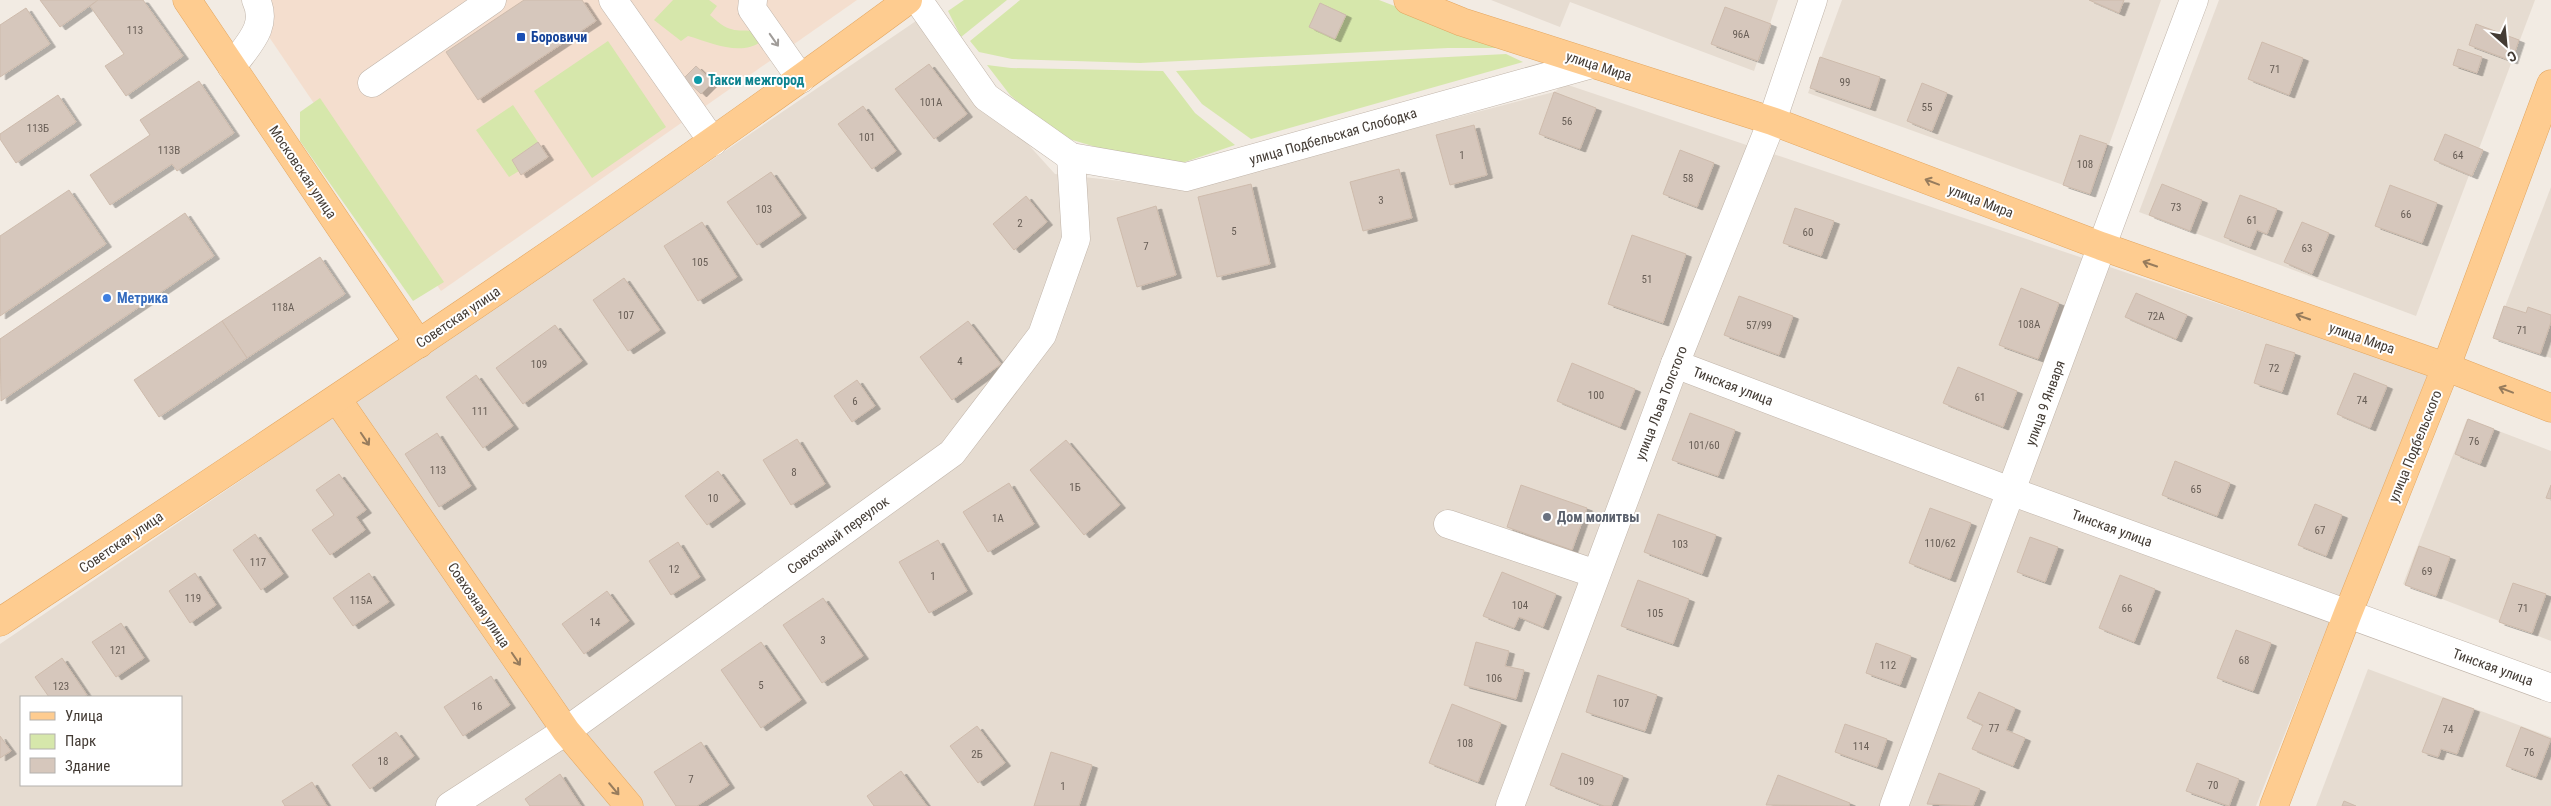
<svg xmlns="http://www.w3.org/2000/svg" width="2551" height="806" font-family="'Roboto Condensed',sans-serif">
	<defs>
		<filter id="shadow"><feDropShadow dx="5.5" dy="3" stdDeviation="0" flood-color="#0004"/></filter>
	</defs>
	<rect width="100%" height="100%" fill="#f2ebe3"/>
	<g fill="#e6dcd1" fill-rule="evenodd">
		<path d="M1491,0H1778L1754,71L1570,2L1560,27Z"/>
		<path d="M1842,0H2161L2091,195L1808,93Z"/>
		<path d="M2219,0H2535L2416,316L2139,212Z"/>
		<path d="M916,21L1055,174L1186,188L1554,92L1565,84L2428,374L2256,806H0V644ZM21,697H181V785H21Z"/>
		<path d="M2551,187V358L2493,338Z"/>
		<path d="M2467,419L2551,451V641L2403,584Z"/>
		<path d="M2368,669L2551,737V806H2316Z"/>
	</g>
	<path fill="#f4dece" d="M244,0H857L441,291Z"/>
	<g fill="#d6e7ab">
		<path d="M673,0H709L717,6L710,15C732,36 736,28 762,32V41C740,57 713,43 688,36L681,41L654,20Z"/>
		<path d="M964,0H1007L961,37L948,11Z"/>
		<path d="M1020,0H1379L1504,48H1448L1140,63L1012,59L979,52L970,41Z"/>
		<path d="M608,41L666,127L592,178L534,91Z"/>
		<path d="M1506,54L1523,62L1251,139L1202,104L1176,71Z"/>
		<path d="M987,65L1011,68L1163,71L1195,113L1235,145L1179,164L1123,155L1059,136L1010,95Z"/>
		<path d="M320,98L444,282L413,301L300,141V112Z"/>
		<path d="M513,105L538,142L512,160L519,171L509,177L476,130Z"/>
	</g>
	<g fill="#d6c7bc" stroke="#cebbac" filter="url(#shadow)">
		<path d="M40,0H98L60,27Z"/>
		<path d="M98,0H143L183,56L126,96L105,66L124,54L90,6Z"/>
		<path d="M524,0H582L596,21L478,100L446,52Z"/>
		<path d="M2089,0H2124L2119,13Z"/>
		<path d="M1320,3L1346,15L1335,39L1309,27Z"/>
		<path d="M1725,7L1771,24L1758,61L1711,44Z"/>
		<path d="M26,8L50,44L0,77V25Z"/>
		<path d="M2476,24L2519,40L2512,61L2469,45Z"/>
		<path d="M2262,42L2303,58L2289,95L2248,79Z"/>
		<path d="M2458,49L2482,57L2477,73L2453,65Z"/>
		<path d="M1820,57L1880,77L1870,108L1810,88Z"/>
		<path d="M929,64L967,114L934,139L895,89Z"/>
		<path d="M696,66L713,82L701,94L684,78Z"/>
		<path d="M199,81L234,133L177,171L172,164L110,205L90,175L150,135L140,120Z"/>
		<path d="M1922,83L1947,93L1932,131L1907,121Z"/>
		<path d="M1554,92L1596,108L1580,149L1539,134Z"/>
		<path d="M58,95L76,122L16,163L0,139V134Z"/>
		<path d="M863,106L896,151L872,169L838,124Z"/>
		<path d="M1474,125L1487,175L1450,185L1436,135Z"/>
		<path d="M2445,134L2483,150L2472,176L2434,160Z"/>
		<path d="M2080,135L2107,144L2090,194L2063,185Z"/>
		<path d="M538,142L548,157L521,175L512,160Z"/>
		<path d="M1680,150L1714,163L1697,207L1663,194Z"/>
		<path d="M1399,169L1412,218L1363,231L1350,182Z"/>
		<path d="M771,172L801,215L757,245L727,202Z"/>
		<path d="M1251,184L1270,264L1217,277L1198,197Z"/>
		<path d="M2162,184L2202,200L2190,231L2149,215Z"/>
		<path d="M2390,185L2437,203L2422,243L2375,226Z"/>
		<path d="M69,190L106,244L0,316V236Z"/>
		<path d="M2240,195L2277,209L2267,234L2257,230L2250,247L2224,237Z"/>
		<path d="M1026,196L1047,222L1014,250L993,224Z"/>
		<path d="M1156,206L1176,275L1137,287L1117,218Z"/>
		<path d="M1795,208L1834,221L1821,256L1783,243Z"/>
		<path d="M185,213L214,256L1,401L0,339Z"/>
		<path d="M702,222L737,277L698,301L664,246Z"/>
		<path d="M2302,222L2329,233L2312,274L2284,262Z"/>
		<path d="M1632,235L1686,254L1663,323L1608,304Z"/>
		<path d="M320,257L345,294L247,358L222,321Z"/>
		<path d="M624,278L660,330L628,351L593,300Z"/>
		<path d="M2021,288L2059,303L2038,359L1999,345Z"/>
		<path d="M2136,293L2187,315L2176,339L2125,317Z"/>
		<path d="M1739,296L1793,316L1779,355L1724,335Z"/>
		<path d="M2504,306L2526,313L2528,307L2551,315V322L2540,354L2493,338Z"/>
		<path d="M222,321L247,358L159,417L134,380Z"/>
		<path d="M968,321L1001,364L952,400L920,357Z"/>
		<path d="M555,325L582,361L523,404L496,368Z"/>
		<path d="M2266,344L2295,353L2282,392L2254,383Z"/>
		<path d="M1572,363L1635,389L1620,427L1557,401Z"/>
		<path d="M1958,367L2017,391L2003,427L1943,403Z"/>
		<path d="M2354,373L2387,386L2370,428L2337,414Z"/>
		<path d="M476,375L513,426L483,448L446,397Z"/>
		<path d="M857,380L875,406L852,422L834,396Z"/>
		<path d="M1690,413L1735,430L1718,476L1672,460Z"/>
		<path d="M2468,419L2494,429L2480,464L2455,454Z"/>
		<path d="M437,433L471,486L439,507L405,454Z"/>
		<path d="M797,439L825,484L791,505L763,460Z"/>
		<path d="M1066,440L1120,505L1084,535L1030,470Z"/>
		<path d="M2175,461L2230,483L2217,516L2162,495Z"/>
		<path d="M718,471L740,501L707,525L685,496Z"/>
		<path d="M339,474L366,510L356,517L365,530L330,555L312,530L334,515L316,490Z"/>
		<path d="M1009,483L1034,524L988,552L963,512Z"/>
		<path d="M1521,485L1587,508L1572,550L1507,527Z"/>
		<path d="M2551,485V499L2546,498Z"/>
		<path d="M2315,504L2342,515L2326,556L2298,545Z"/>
		<path d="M1930,508L1971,523L1950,579L1909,563Z"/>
		<path d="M1658,514L1716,535L1702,574L1644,552Z"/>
		<path d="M255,534L283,574L261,590L233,550Z"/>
		<path d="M2030,537L2058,547L2045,582L2017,572Z"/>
		<path d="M938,540L967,591L929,613L899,562Z"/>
		<path d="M678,542L700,577L671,595L649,561Z"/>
		<path d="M2419,546L2450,557L2436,596L2405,585Z"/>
		<path d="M1502,572L1556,594L1543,627L1519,617L1514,628L1483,616Z"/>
		<path d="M195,573L216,605L190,623L169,591Z"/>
		<path d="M369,573L389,602L353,626L333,598Z"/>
		<path d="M2120,575L2155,589L2134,642L2099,628Z"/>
		<path d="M1638,580L1689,599L1673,644L1621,626Z"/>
		<path d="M2513,583L2546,594L2532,633L2499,622Z"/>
		<path d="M607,591L629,621L584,654L562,624Z"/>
		<path d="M823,598L863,656L822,683L783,625Z"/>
		<path d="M121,623L144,658L116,677L92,642Z"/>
		<path d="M2236,630L2271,643L2253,691L2217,678Z"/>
		<path d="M761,642L801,700L761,728L721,670Z"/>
		<path d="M1476,642L1509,651L1505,666L1524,670L1516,699L1464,685Z"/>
		<path d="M1876,643L1911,656L1900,685L1866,673Z"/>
		<path d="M62,658L87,695L83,697H49L35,677Z"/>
		<path d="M1598,675L1657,695L1645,731L1586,712Z"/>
		<path d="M491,676L510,705L463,736L444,707Z"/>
		<path d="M1979,692L2015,708L2006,730L2025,738L2013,766L1972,749L1983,725L1967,718Z"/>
		<path d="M2443,698L2474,709L2457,754L2441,749L2438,757L2422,752Z"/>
		<path d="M1452,704L1501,723L1478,782L1429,763Z"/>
		<path d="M1845,724L1887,739L1877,767L1835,752Z"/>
		<path d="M977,726L1005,763L978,783L950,746Z"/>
		<path d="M2521,727L2551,739L2536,777L2506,766Z"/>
		<path d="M396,732L414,756L370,789L352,765Z"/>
		<path d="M0,736L11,751L0,758Z"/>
		<path d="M701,742L729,785L697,806H676L654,772Z"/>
		<path d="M1051,752L1092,765L1079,806H1034Z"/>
		<path d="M1562,753L1623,776L1611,806H1604L1550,785Z"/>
		<path d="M2197,763L2239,779L2229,806L2186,791Z"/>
		<path d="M901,771L927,806H874L867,796Z"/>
		<path d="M1939,773L1980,789L1973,806L1927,804Z"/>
		<path d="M560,774L581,806H530L525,799Z"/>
		<path d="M1778,775L1850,803L1849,806L1766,805Z"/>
		<path d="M312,782L327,806H285L282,801Z"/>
		<path d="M2344,801L2356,806H2342Z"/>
	</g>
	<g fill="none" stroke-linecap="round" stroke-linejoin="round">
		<g stroke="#c0b4a9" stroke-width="29">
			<g id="minor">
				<path d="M613,0L713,142"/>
				<path d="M753,0L752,9L801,79"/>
				<path d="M918,0L986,97L1071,157L1186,177L1592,64"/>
				<path d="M232,67C247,45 269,27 256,0"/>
				<path d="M372,83L492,0"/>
				<path d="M1675,364L2013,492L2551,688"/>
				<path d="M1448,524L1596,574"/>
				<path d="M450,806L566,731L952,453L1042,335L1076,239L1071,157"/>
				<path d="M1510,806L1675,364L1772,121L1813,0"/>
				<path d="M1894,806C1995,538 2092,268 2194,0"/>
			</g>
		</g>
		<g stroke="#e3a660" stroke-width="29">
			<g id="major">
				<path d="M187,0L419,344"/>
				<path d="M1408,0L1462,22L1772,121L2101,246L2446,367L2551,408"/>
				<path d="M337,399L566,731L629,806"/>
				<path d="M0,622C306,419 613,218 908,0"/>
				<path d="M2274,806L2348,613L2446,367L2551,84"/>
			</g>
		</g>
		<use href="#minor" stroke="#fff" stroke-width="28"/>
		<use href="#major" stroke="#fecc90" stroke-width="28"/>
	</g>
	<defs><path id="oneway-shaft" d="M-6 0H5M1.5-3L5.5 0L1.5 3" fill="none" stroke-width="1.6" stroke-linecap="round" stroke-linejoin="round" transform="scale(1.25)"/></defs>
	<use stroke="#a19d9a" href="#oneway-shaft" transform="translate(774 40) rotate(55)"/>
	<g stroke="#977c5d">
		<use href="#oneway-shaft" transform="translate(1932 182) rotate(-159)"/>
		<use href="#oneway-shaft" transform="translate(2150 264) rotate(-161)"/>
		<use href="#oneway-shaft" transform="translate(2303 317) rotate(-161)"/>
		<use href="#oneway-shaft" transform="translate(2506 390) rotate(-159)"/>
		<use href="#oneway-shaft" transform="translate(365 439) rotate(56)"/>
		<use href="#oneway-shaft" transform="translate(516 659) rotate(56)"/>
		<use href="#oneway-shaft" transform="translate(614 789) rotate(50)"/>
	</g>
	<rect fill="#1a4fb4" stroke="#fff" stroke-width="2" x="516" y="32" width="10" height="10" rx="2.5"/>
	<circle fill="#0f9aa8" stroke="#fff" stroke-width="2" cx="698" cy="80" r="5"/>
	<circle fill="#3f7fe0" stroke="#fff" stroke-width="2" cx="107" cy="298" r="5"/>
	<circle fill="#6b7280" stroke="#fff" stroke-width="2" cx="1547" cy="517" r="5"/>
	<g text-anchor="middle" stroke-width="4" stroke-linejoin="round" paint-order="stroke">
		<g font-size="11" fill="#685e56">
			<text x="135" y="34">113</text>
			<text x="1741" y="38">96А</text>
			<text x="2275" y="73">71</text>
			<text x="1845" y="86">99</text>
			<text x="931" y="106">101А</text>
			<text x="1927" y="111">55</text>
			<text x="1567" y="125">56</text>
			<text x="38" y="132">113Б</text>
			<text x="867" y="141">101</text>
			<text x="169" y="154">113В</text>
			<text x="1462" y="159">1</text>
			<text x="2458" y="159">64</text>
			<text x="2085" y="168">108</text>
			<text x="1688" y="182">58</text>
			<text x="1381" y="204">3</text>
			<text x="2176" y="211">73</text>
			<text x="764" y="213">103</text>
			<text x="2406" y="218">66</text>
			<text x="2252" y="224">61</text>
			<text x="1020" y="227">2</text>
			<text x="1234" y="235">5</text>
			<text x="1808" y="236">60</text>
			<text x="1146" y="250">7</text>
			<text x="2307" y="252">63</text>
			<text x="700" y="266">105</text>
			<text x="1647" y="283">51</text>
			<text x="283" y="311">118А</text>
			<text x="626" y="319">107</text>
			<text x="2156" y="320">72А</text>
			<text x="2029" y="328">108А</text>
			<text x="1759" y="329">57/99</text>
			<text x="2522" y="334">71</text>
			<text x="960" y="365">4</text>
			<text x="539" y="368">109</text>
			<text x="2274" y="372">72</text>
			<text x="1596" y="399">100</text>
			<text x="1980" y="401">61</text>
			<text x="2362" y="404">74</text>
			<text x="855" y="405">6</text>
			<text x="480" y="415">111</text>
			<text x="2474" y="445">76</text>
			<text x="1704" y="449">101/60</text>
			<text x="438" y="474">113</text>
			<text x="794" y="476">8</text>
			<text x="1075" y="491">1Б</text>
			<text x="2196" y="493">65</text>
			<text x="713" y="502">10</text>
			<text x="998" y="522">1А</text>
			<text x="2320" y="534">67</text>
			<text x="1940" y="547">110/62</text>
			<text x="1680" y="548">103</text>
			<text x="258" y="566">117</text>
			<text x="674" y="573">12</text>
			<text x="2427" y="575">69</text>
			<text x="933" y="580">1</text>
			<text x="193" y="602">119</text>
			<text x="361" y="604">115А</text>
			<text x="1520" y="609">104</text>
			<text x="2127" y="612">66</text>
			<text x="2523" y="612">71</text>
			<text x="1655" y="617">105</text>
			<text x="595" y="626">14</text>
			<text x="823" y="644">3</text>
			<text x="118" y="654">121</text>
			<text x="2244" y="664">68</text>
			<text x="1888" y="669">112</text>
			<text x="1494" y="682">106</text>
			<text x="761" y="689">5</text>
			<text x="61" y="690">123</text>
			<text x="1621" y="707">107</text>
			<text x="477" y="710">16</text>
			<text x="1994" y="732">77</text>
			<text x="2448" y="733">74</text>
			<text x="1465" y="747">108</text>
			<text x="1861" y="750">114</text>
			<text x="2529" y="756">76</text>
			<text x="977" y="758">2Б</text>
			<text x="383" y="765">18</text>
			<text x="691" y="783">7</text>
			<text x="1586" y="785">109</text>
			<text x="2213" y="789">70</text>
			<text x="1063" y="790">1</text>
		</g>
		<g font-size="14" font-weight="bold" fill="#164399" stroke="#fff" text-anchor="start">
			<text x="531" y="42">Боровичи</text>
		</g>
		<g font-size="14" fill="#433b34" stroke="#fff">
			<text transform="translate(1599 66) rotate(18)" y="5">улица Мира</text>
			<text transform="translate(1333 136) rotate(-16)" y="5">улица Подбельская Слободка</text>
			<text transform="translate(303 172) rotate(56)" y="5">Московская улица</text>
			<text transform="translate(1981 201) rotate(21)" y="5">улица Мира</text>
			<text transform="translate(458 317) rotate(-34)" y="5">Советская улица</text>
			<text transform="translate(2362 338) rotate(19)" y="5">улица Мира</text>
			<text transform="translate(1733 386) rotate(21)" y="5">Тинская улица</text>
			<text transform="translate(1661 403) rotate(-69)" y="5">улица Льва Толстого</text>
			<text transform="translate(2045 403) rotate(-70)" y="5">улица 9 Января</text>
			<text transform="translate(2415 446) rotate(-68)" y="5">улица Подбельского</text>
			<text transform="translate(2112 528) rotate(20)" y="5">Тинская улица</text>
			<text transform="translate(838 535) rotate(-36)" y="5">Совхозный переулок</text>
			<text transform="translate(121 542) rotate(-34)" y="5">Советская улица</text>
			<text transform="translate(479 605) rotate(56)" y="5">Совхозная улица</text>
			<text transform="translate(2493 667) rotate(20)" y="5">Тинская улица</text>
		</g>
		<g font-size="14" font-weight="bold" fill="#0d838f" stroke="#fff" text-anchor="start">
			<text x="708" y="85">Такси межгород</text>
		</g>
		<g font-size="14" font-weight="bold" fill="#366cbe" stroke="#fff" text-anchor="start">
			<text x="117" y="303">Метрика</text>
		</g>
		<g font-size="14" font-weight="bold" fill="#5b616d" stroke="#fff" text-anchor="start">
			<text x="1557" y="522">Дом молитвы</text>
		</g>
	</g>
	<rect x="20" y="696" width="162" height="90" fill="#ffffff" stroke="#b4b1ae"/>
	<rect x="30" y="712" width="25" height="8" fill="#fecc90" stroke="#b4b1ae"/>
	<text x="65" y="721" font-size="15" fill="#433b34">Улица</text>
	<rect x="30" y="734" width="25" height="15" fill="#d6e7ab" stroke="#b4b1ae"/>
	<text x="65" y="746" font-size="15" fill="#433b34">Парк</text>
	<rect x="30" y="758" width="25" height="15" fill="#d6c7bc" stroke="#b4b1ae"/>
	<text x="65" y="771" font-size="15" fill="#433b34">Здание</text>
	<g transform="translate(2506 45) rotate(153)" stroke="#ffffff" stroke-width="4" paint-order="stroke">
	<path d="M0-4L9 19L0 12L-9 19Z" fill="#433b34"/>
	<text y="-8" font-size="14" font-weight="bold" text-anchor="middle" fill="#433b34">С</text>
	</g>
</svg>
